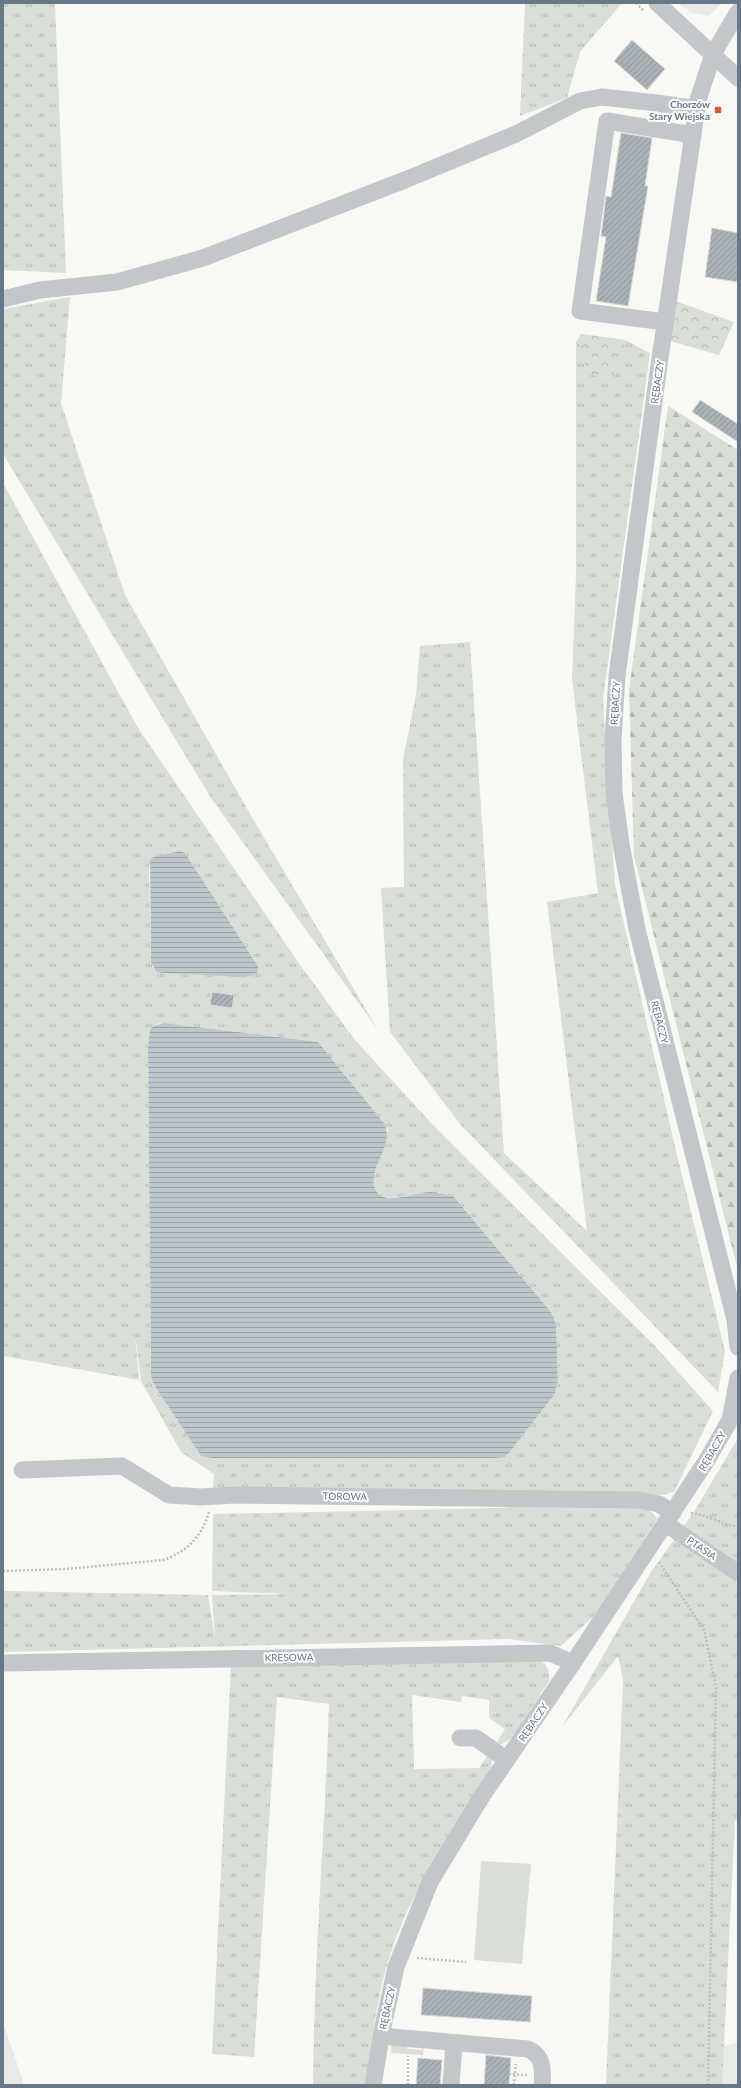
<svg xmlns="http://www.w3.org/2000/svg" width="741" height="2088" font-family="Lato,sans-serif">
	<defs>
		<pattern id="grass-tufts" width="24" height="20" patternUnits="userSpaceOnUse"><rect width="24" height="20" fill="#d9dfd6"/><path d="M3 7l-1-3M5 7V3M7 7l1-3M15 17l-1-3M17 17v-4M19 17l1-3" fill="none" stroke="#b4bab3"/></pattern>
		<pattern id="forest-firs" width="22" height="20" patternUnits="userSpaceOnUse"><rect width="22" height="20" fill="#d9dfd6"/><path d="M5 1l3.5 6h-7zM16 11l3.5 6h-7z" fill="#b4bab3"/></pattern>
		<pattern id="park-crowns" width="20" height="18" patternUnits="userSpaceOnUse"><rect width="20" height="18" fill="#d9dfd6"/><path d="M2 6a3 3 0 1 1 6 0M12 15a3 3 0 1 1 6 0" fill="none" stroke="#b4bab3"/></pattern>
		<pattern id="water-rules" width="6" height="5" patternUnits="userSpaceOnUse"><rect width="6" height="5" fill="#bdc7cb"/><path d="M0 2.5h6" fill="none" stroke="#9da6aa"/></pattern>
		<pattern id="building-hatch" width="6" height="6" patternUnits="userSpaceOnUse"><rect width="6" height="6" fill="#aab2b7"/><path d="M-1 1l2-2M0 6l6-6M5 7l2-2" fill="none" stroke="#8e969a"/></pattern>
	</defs>
	<rect width="100%" height="100%" fill="#f8f8f5"/>
	<g fill="#e8eae8">
		<path d="M677,3H722L709,16L692,13Z"/>
		<path d="M3,2023L22,2078L23,2085H3Z"/>
		<path d="M738,2043V2085H722L723,2046Z"/>
	</g>
	<g fill="url(#grass-tufts)" fill-rule="evenodd">
		<path d="M4,3H55L66,273L3,270Z"/>
		<path d="M525,3H622L580,52L567,98L520,116Z"/>
		<path d="M70,297L61,403L125,595L253,819L378,1030L211,798L3,454V309Z"/>
		<path d="M581,334L625,340L650,353L603,699L608,787L615,884L673,1138L725,1351L718,1392L460,1124L390,1032L381,888L404,887L403,760L416,694L420,646L470,642L504,1153L587,1231L547,902L598,893L572,679L576,574V342Z"/>
		<path d="M3,483L138,728L296,959L354,1039L433,1125L654,1345L713,1411L674,1492L661,1495L213,1488L214,1474L181,1452L141,1381L135,1336L139,1380L3,1356ZM185,853L258,966V971L151,962L149,865ZM164,1023L318,1042L384,1123L388,1131L373,1176L375,1188L378,1193L381,1196L391,1198L439,1192L454,1197L551,1312L556,1324L558,1380L555,1394L509,1453L505,1457L201,1456L156,1388L152,1381L151,1374L148,1047L150,1030L157,1024Z"/>
		<path d="M738,1438V1820L735,1821L722,2085H606L623,1680L618,1656L562,1727L651,1572L694,1512Z"/>
		<path d="M585,1503C602,1504 650,1500 657,1519L604,1604L594,1616L561,1646L508,1639L3,1652V1591L208,1595L215,1639L212,1595L290,1594L212,1591L213,1514L496,1508Z"/>
		<path d="M533,1656C544,1662 551,1667 549,1681L512,1738L502,1744H496L505,1729L489,1718V1700L462,1696L461,1702L412,1695L414,1769L479,1768L489,1753L492,1758L491,1770C460,1821 423,1872 400,1928C379,1977 373,2033 365,2085H313C314,1958 325,1831 329,1704L277,1697L254,2057L212,2054L231,1666Z"/>
		<path d="M392,2043H407V2049L422,2050L424,2045L423,2055L391,2053Z"/>
	</g>
	<path fill="url(#forest-firs)" d="M668,406L738,450V1271L634,856L629,690Z"/>
	<g fill="url(#park-crowns)">
		<path d="M675,301L734,322L719,355L670,341Z"/>
		<path d="M581,334L625,340L622,362L615,361L613,378L583,374L585,361L578,360Z"/>
	</g>
	<path fill="#d9dfd6" d="M481,1861L531,1864L522,1964L474,1960Z"/>
	<g fill="url(#water-rules)">
		<path d="M180,851L185,853L258,966V971L254,975L245,977L165,973L157,972L151,962L150,860L154,857Z"/>
		<path d="M164,1023L318,1042L384,1123C395,1145 371,1162 374,1184C378,1210 414,1192 430,1192C439,1192 446,1194 454,1197L551,1312L556,1324L558,1380L555,1394L509,1453L505,1457L494,1458H213L201,1456L156,1388L152,1381L151,1374L148,1047L150,1030L153,1026Z"/>
	</g>
	<g fill="url(#building-hatch)" stroke="#d9d9d7">
		<path d="M632,40L665,69L647,90L614,61Z"/>
		<path d="M621,133L652,138L645,186H648L628,306L596,301L606,237L601,236L606,196L611,197Z"/>
		<path d="M712,228L738,233V282L705,277Z"/>
		<path d="M700,400L738,424V442L692,412Z"/>
		<path d="M212,992L234,995L232,1008L210,1005Z"/>
		<path d="M423,1988L532,1996L530,2022L421,2015Z"/>
		<path d="M486,2055L511,2058L509,2085H484Z"/>
		<path d="M418,2058L442,2060L440,2085H416Z"/>
	</g>
	<g fill="none" stroke-linecap="round" stroke-linejoin="round">
		<g stroke="#bdbfc1" stroke-width="2.5" stroke-dasharray="2 2" stroke-linecap="butt">
			<path d="M636,3L643,10"/>
			<path d="M691,1513C708,1515 721,1524 738,1527"/>
			<path d="M659,1562L704,1630L716,1687L708,2085"/>
			<path d="M3,1571L66,1569L163,1560C187,1552 202,1536 209,1512"/>
			<path d="M417,1958L466,1962"/>
			<path d="M509,2074L527,2075"/>
			<path d="M408,2085V2056"/>
			<path d="M514,2085L516,2064"/>
		</g>
		<g stroke="#c3c7ca" stroke-width="17">
			<path d="M657,3L738,78"/>
			<path d="M738,12L713,54L698,100L659,365L617,676L613,740L614,793L621,844L637,929L735,1320L738,1347"/>
			<path d="M3,299L40,290L117,282L203,258L405,180L516,134L580,101L602,97L657,103L696,109"/>
			<path d="M665,322L580,311L607,121L693,135"/>
			<path d="M22,1470L122,1466L169,1495L201,1497L234,1495L639,1500L659,1504L673,1513"/>
			<path d="M666,1524L738,1573"/>
			<path d="M3,1663L550,1653L573,1663"/>
			<path d="M460,1738H476L507,1760"/>
			<path d="M381,2036L528,2049C544,2056 543,2070 542,2085"/>
			<path d="M373,2085L382,2031L396,1967L430,1882L482,1796L573,1663L707,1460L730,1420L738,1378"/>
			<path d="M451,2085L454,2043"/>
		</g>
	</g>
	<rect fill="#df5a2e" stroke="#fff" stroke-width="1.5" x="714" y="106" width="8" height="8" rx="2"/>
	<g text-anchor="middle" stroke-width="4" stroke-linejoin="round" paint-order="stroke">
		<g font-size="10" font-weight="bold" fill="#687885" stroke="#fff" text-anchor="end">
			<text x="710" y="108">Chorzów<tspan x="710" dy="12">Stary Wiejska</tspan></text>
		</g>
		<g font-size="10" fill="#687885" stroke="#fff">
			<text transform="translate(657 382) rotate(-82)" y="4">RĘBACZY</text>
			<text transform="translate(615 703) rotate(-87)" y="4">RĘBACZY</text>
			<text transform="translate(660 1022) rotate(76)" y="4">RĘBACZY</text>
			<text transform="translate(712 1451) rotate(-60)" y="4">RĘBACZY</text>
			<text transform="translate(345 1496) rotate(1)" y="4">TOROWA</text>
			<text transform="translate(702 1548) rotate(34)" y="4">PTASIA</text>
			<text transform="translate(289 1657) rotate(-1)" y="4">KRESOWA</text>
			<text transform="translate(533 1722) rotate(-56)" y="4">RĘBACZY</text>
			<text transform="translate(387 2008) rotate(-78)" y="4">RĘBACZY</text>
		</g>
	</g>
	<rect width="741" height="2088" fill="none" stroke="#687885" stroke-width="8"/>
</svg>
